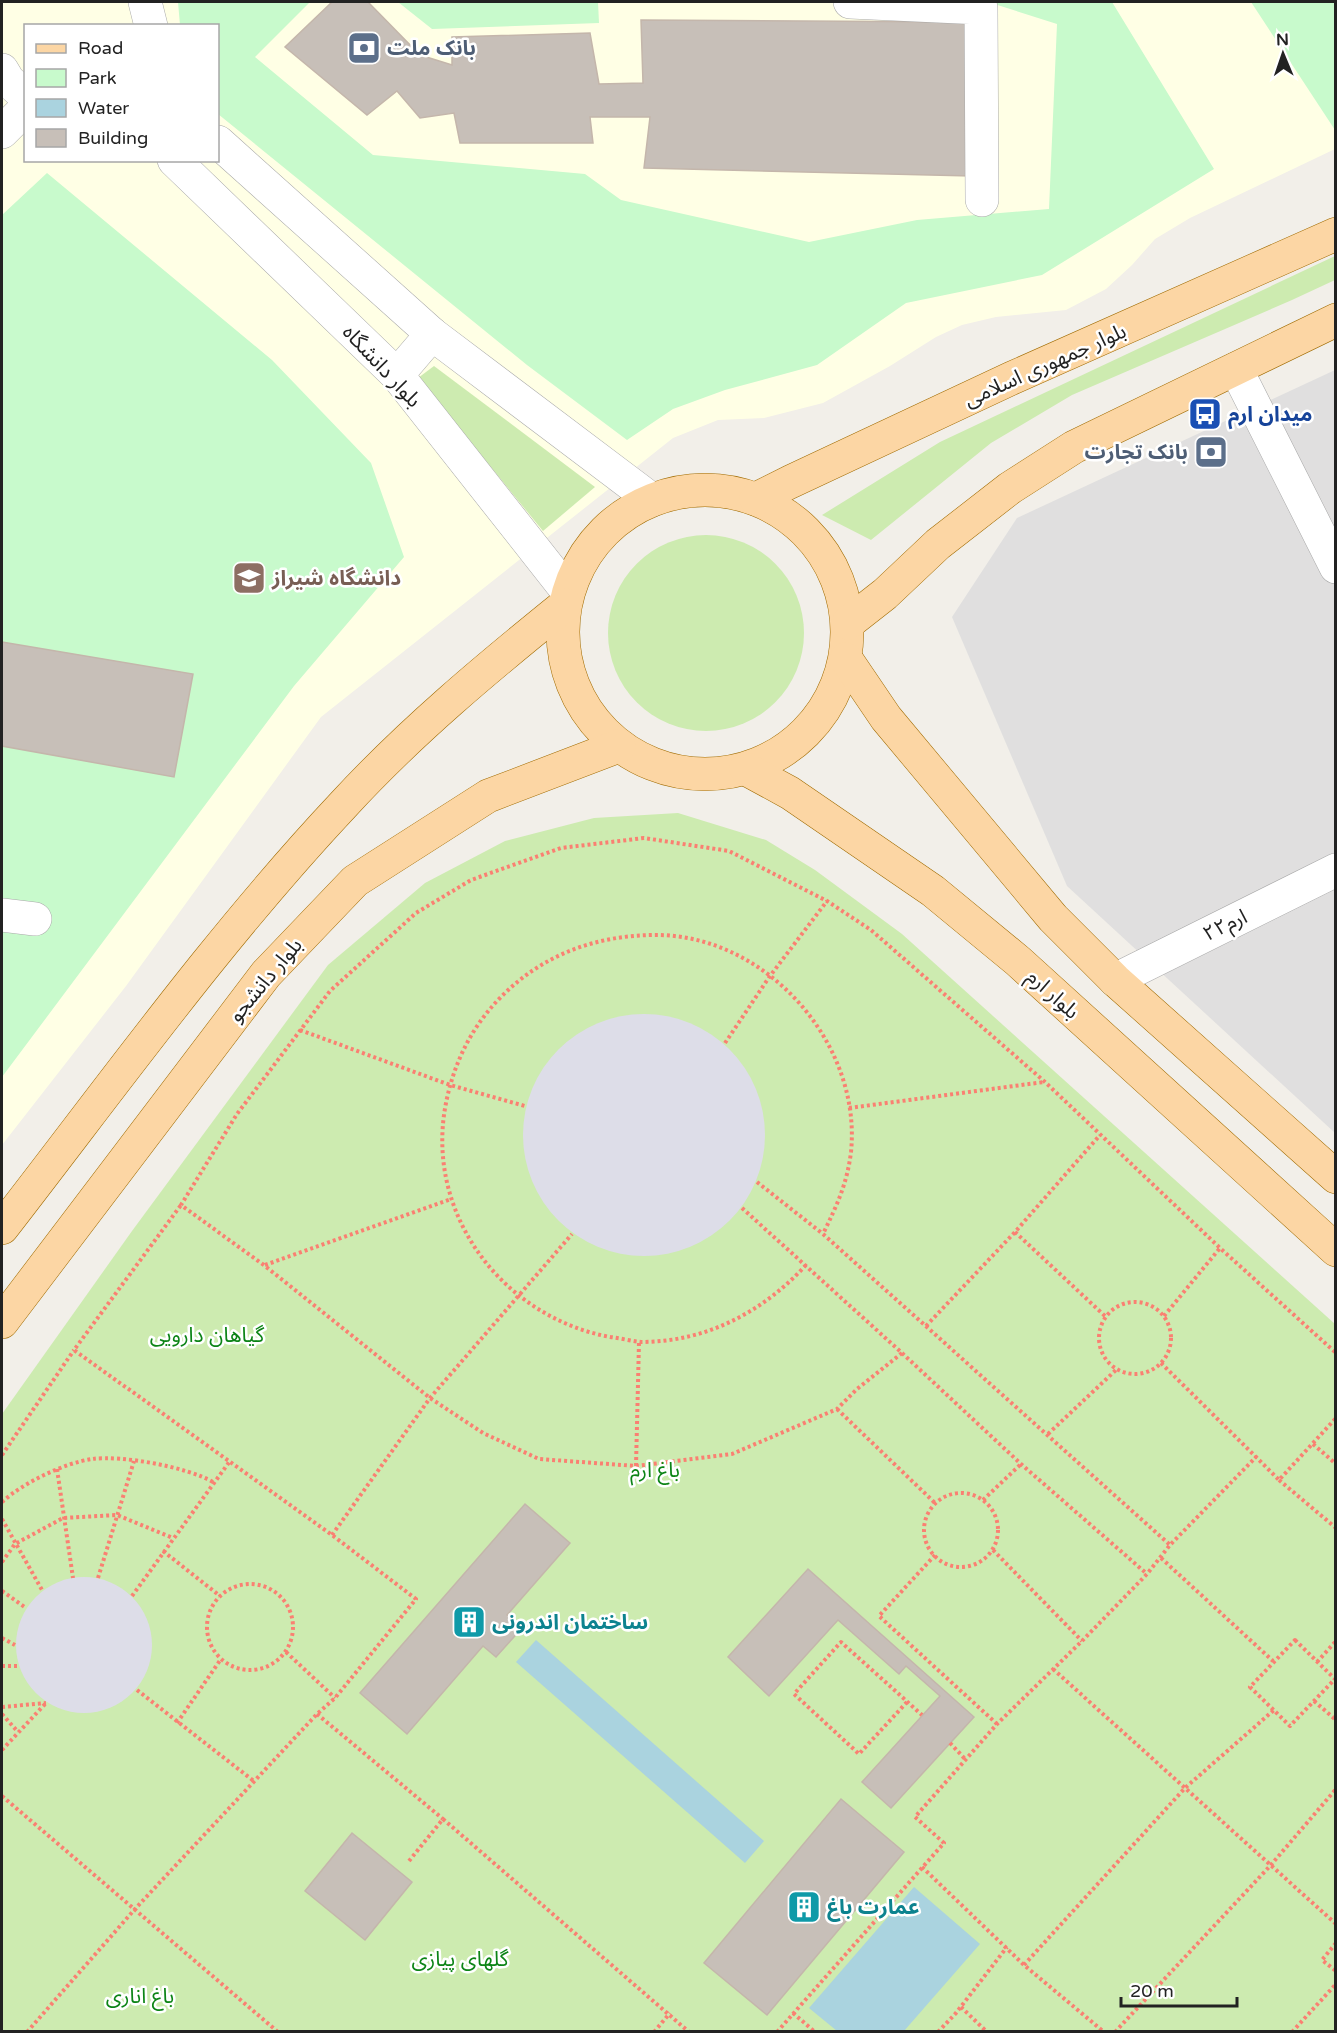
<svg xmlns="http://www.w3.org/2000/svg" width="1337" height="2033" font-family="'Varela Round','Noto Sans Arabic',sans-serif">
	<rect width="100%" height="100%" fill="#f2efe9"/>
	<path fill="#e0dfdf" d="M1335,370V1133L1067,886L952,617L1017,518Z"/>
	<path fill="#ffffe5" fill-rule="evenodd" d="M2,2H1335V149L1190,218L1155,239L1132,265L1106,289L1066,310L996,317L962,325L936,337L890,366L823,403L764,418L718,420L673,438L321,717L126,986L2,1145ZM26,26H218V160H26Z"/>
	<g fill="#cdebb0">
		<path d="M1335,256V280L1292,300L1072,395L991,443L871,540L822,515L940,442Z"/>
		<path d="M434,366L595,487L543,531L418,378Z"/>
		<circle cx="706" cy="633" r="98"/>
		<path d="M678,813L766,840L815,870L902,934L1335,1324V2031L2,2032V1414L132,1231L328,965L425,883L505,841L594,818Z"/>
	</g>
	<g fill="#c8facc">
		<path d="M178,2H310L255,57L373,155L585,174L621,200L809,242L917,220L1049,209L1057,24L988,2H1112L1214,169L1042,275L906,303L817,365L725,390L673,409L627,440L527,365L218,114V26L180,25Z"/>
		<path d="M398,2H598L599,23L432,29Z"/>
		<path d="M1251,2H1335V130Z"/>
		<path d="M47,173L272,360L371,463L404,557L294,686L2,1077V215Z"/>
	</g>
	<g fill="#dddde8">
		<circle cx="644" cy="1135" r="121"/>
		<circle cx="84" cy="1645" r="68"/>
	</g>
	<g fill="#aad3df">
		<path d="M536,1640L764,1841L745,1863L516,1662Z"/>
		<path d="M914,1887L980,1944L904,2031H837L809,2008Z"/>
	</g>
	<g fill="#c7bfb8" stroke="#c4b6ab" stroke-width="1.5">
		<path d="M332,2H368L420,55L452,65V37L590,33L599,84L643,83L641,20L965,22L971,176L644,168L650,117H590L593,143H460L454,113L420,118L397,91L367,115L285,47Z"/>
		<path d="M2,642L193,674L174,777L2,746Z"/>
		<path d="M525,1504L570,1543L507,1615L522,1628L496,1657L483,1646L407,1734L360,1693Z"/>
		<path d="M808,1569L974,1717L891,1808L862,1782L940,1696L906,1666L899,1674L838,1620L769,1696L728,1657Z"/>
		<path d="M841,1799L904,1852L767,2015L704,1963Z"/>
		<path d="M352,1833L412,1882L365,1940L305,1891Z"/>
	</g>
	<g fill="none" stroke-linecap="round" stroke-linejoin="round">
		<g stroke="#a9a9a9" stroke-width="34">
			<g id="minor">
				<path d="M145,2L151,26"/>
				<path d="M850,2L981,8L982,200"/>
				<path d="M2,70L8,80L26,97"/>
				<path d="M2,132L26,108"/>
				<path d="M218,142L432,334L652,500"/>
				<path d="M174,160L397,375L568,592"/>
				<path d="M1236,369L1336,567"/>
				<path d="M397,375L432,334"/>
				<path d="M2,915L35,919"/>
				<path d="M1115,980L1336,870"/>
			</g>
		</g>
		<g stroke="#a06b00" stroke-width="34">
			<g id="major">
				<circle cx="705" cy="632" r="142"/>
				<path d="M756,499L790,482L1012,378L1336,234"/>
				<path d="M848,623L885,594L938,544L1010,488L1074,447L1336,320"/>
				<path d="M846,659L886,718L1053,918L1115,980L1336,1177"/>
				<path d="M746,769L790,793L933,891L1018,961L1336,1250"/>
				<path d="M2,1228C113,1085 219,937 343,805C410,732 487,668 565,605"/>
				<path d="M2,1322L266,974L355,881L488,796L619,746"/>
			</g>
		</g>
		<g stroke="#fa8072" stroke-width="4" stroke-dasharray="3 3" stroke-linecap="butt">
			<path d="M300,1030L450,1085L525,1106"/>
			<path d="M725,1043L770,976L827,901"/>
			<path d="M849,1108L1044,1082"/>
			<path d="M757,1182L823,1234L1170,1545"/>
			<path d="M742,1208L902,1353L1021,1464L1147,1574"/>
			<path d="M1015,1232L1106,1317"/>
			<path d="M265,1265L451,1199"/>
			<path d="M806,1265C763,1312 706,1342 641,1342C631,1341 620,1338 610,1337C502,1317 424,1213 446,1103C454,1063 471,1028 499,999C541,955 596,935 656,935C766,935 862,1043 851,1152C847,1184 837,1205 823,1234"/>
			<circle cx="1135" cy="1338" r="36"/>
			<path d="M1164,1316L1220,1248"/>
			<path d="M926,1326L1015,1232L1100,1135"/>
			<path d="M902,1353L857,1389L837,1409L732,1454L636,1466L539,1459L483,1433L430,1398L265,1266L181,1205L237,1114L330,991L416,913L471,880L561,848L644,838L729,851L827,901L871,930L1045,1082L1220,1248L1336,1353"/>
			<path d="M1161,1363L1256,1457"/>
			<path d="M837,1409L935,1503"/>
			<path d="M1048,1434L1117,1369"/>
			<path d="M1313,1444L1336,1464"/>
			<path d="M2,1455L74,1350"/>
			<path d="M636,1466L639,1342"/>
			<path d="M57,1469L73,1578"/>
			<path d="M1279,1480L1336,1528"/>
			<circle cx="961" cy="1530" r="37"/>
			<path d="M983,1500L1021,1464"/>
			<path d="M2,1502C23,1483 64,1463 92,1459C122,1455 187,1467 213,1482"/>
			<path d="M2,1519L42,1590"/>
			<path d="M332,1535L430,1398L572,1234"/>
			<path d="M993,1550L1082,1641"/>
			<path d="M163,1551L220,1596"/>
			<path d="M935,1555L879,1616L997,1724"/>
			<path d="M1161,1558L1273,1661"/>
			<path d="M2,1562L15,1544L63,1518L117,1515L173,1538"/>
			<path d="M98,1578L134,1461"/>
			<circle cx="250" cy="1627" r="43"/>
			<path d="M2,1591L26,1608"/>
			<path d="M132,1596L230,1461"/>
			<path d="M2,1638L15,1645"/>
			<path d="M1295,1640L1335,1679L1290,1726L1250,1687Z"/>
			<path d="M286,1652L335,1698"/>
			<path d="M1317,1662L1336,1641"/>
			<path d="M2,1666H18"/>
			<path d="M1053,1669L1336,1924"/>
			<path d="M137,1690L255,1782"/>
			<path d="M1314,1701L1336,1720"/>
			<path d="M907,1702L859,1754L794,1694L841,1642L922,1715"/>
			<path d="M2,1707L46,1703"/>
			<path d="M2,1714L18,1732"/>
			<path d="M317,1714L443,1819"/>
			<path d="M177,1723L221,1659"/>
			<path d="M950,1743L966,1760"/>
			<path d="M2,1750L46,1703"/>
			<path d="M2,1796L278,2032"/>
			<path d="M409,1861L443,1819L689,2032"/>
			<path d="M922,1867L1024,1965L1104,2032"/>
			<path d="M1336,1943L1322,1960L1336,1971"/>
			<path d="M1024,1965L1185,1788L1274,1710"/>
			<path d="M961,2007L987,2032"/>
			<path d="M793,2013L815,2032"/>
			<path d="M27,2032L135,1909L317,1714L335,1698L416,1599L332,1535L74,1350L181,1205"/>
			<path d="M654,2032L670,2013"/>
			<path d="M777,2032L944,1843L915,1817L997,1724L1082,1641L1147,1574L1170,1545L1256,1457L1279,1480L1336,1418"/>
			<path d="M938,2032L956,2013L1007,1947"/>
			<path d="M1115,2032L1270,1866L1336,1789"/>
			<path d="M1292,2032L1336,1984"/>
		</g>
		<use href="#minor" stroke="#fff" stroke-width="33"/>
		<use href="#major" stroke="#fcd6a4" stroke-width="33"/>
	</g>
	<defs>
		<g id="bank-square" transform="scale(1.725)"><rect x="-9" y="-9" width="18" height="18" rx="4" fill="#5c6f8a" stroke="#fff"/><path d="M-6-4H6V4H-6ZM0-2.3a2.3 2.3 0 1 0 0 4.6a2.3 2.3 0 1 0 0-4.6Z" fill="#fff"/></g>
		<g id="bus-square" transform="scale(1.725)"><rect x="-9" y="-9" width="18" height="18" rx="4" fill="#1a4fb4" stroke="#fff"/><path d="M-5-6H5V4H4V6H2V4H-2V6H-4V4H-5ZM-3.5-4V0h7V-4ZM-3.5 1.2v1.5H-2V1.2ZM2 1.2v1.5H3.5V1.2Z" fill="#fff"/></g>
		<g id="university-square" transform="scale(1.725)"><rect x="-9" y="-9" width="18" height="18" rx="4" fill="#8d6e63" stroke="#fff"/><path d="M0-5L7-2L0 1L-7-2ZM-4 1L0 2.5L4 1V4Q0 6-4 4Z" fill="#fff"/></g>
		<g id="building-square" transform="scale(1.725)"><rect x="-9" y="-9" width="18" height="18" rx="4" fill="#0f9aa8" stroke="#fff"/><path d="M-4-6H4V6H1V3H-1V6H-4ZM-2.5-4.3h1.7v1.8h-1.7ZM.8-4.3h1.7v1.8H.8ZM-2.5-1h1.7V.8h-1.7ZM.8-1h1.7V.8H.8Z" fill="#fff"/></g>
	</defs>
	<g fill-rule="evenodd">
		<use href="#bank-square" x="364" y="48"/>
		<use href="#bus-square" x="1205" y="414"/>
		<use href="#bank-square" x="1211" y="452"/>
		<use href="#university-square" x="249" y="578"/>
		<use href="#building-square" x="469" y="1622"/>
		<use href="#building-square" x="804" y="1907"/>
	</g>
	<g text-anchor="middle" stroke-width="5" stroke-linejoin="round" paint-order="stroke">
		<g font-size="21" font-weight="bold" fill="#4e5e75" stroke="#fff" text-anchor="start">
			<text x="387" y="55">بانک ملت</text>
			<text x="1188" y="459" text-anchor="end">بانک تجارت</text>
		</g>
		<g font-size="21" fill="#222" stroke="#fff">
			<text transform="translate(1045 365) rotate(-24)" y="7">بلوار جمهوری اسلامی</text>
			<text transform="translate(382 366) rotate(47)" y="7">بلوار دانشگاه</text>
			<text transform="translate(1225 925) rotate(-26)" y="7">ارم۲۲</text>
			<text transform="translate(265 980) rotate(-50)" y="7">بلوار دانشجو</text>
			<text transform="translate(1053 994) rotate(42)" y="7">بلوار ارم</text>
		</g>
		<g font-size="21" font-weight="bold" fill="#164399" stroke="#fff" text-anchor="start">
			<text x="1228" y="421">میدان ارم</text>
		</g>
		<g font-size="21" font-weight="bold" fill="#785e54" stroke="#fff" text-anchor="start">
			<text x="272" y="585">دانشگاه شیراز</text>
		</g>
		<g font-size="21" fill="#0c8416" stroke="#fff">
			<text x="207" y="1342">گیاهان دارویی</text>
			<text x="655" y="1477">باغ ارم</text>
			<text x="460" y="1966">گلهای پیازی</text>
			<text x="140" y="2003">باغ اناری</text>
		</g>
		<g font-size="21" font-weight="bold" fill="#0d838f" stroke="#fff" text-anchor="start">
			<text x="492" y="1629">ساختمان اندرونی</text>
			<text x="827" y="1914">عمارت باغ</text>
		</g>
	</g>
	<rect width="1337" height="2033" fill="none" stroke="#222222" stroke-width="6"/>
	<rect x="24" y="24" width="195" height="138" fill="#ffffff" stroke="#a7a7a7" stroke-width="1.5"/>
	<rect x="36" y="44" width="30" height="9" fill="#fcd6a4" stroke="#a7a7a7" stroke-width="1.5"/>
	<text x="78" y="54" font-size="18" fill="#222222">Road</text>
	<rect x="36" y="69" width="30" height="18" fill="#c8facc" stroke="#a7a7a7" stroke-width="1.5"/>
	<text x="78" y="84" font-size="18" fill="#222222">Park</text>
	<rect x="36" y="99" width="30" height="18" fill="#aad3df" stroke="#a7a7a7" stroke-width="1.5"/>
	<text x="78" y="114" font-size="18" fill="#222222">Water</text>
	<rect x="36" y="129" width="30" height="18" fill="#c7bfb8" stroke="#a7a7a7" stroke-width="1.5"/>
	<text x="78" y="144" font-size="18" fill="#222222">Building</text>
	<g transform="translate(1283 54) rotate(358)" stroke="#ffffff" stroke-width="4.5" paint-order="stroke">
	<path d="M0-4.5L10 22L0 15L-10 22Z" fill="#222222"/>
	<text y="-9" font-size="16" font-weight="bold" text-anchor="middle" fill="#222222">N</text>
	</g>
	<path d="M1121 1997v9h116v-9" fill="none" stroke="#222222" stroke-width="3"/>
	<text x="1130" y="1997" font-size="18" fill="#222222" stroke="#ffffff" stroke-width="4.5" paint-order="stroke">20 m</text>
</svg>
